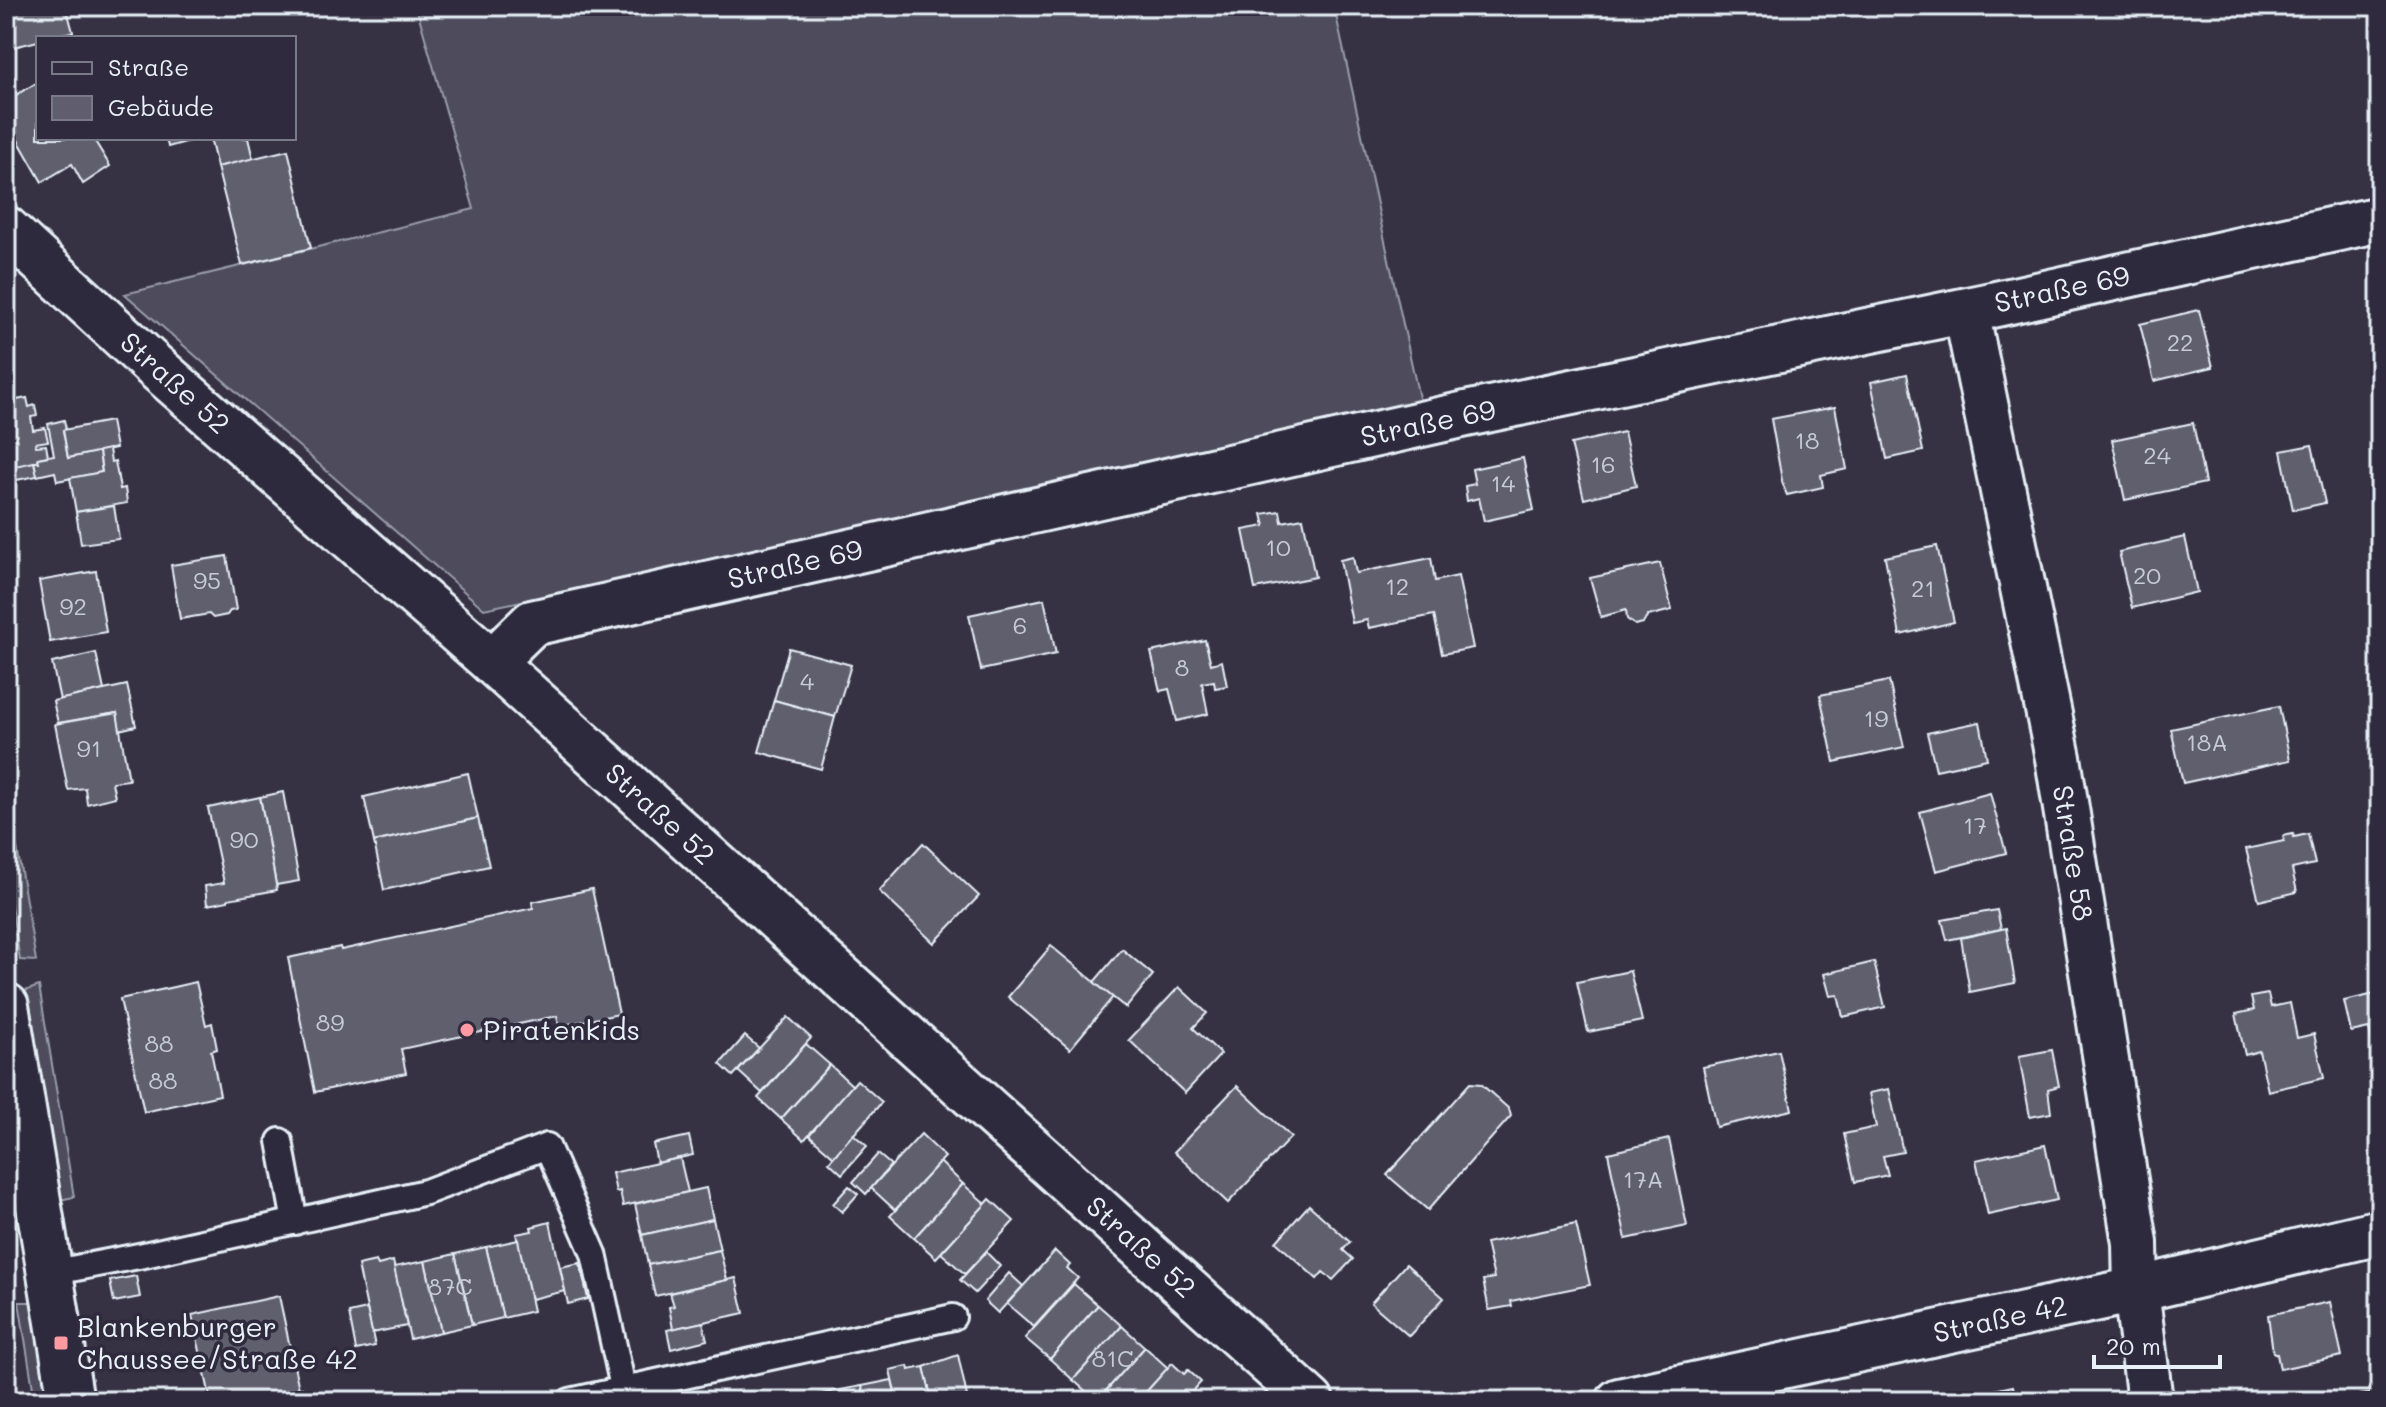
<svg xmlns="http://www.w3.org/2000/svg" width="2386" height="1407" font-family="Mali,sans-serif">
	<rect width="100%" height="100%" fill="#363244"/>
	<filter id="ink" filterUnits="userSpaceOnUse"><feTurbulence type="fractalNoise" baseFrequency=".0125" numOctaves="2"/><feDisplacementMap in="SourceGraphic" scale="16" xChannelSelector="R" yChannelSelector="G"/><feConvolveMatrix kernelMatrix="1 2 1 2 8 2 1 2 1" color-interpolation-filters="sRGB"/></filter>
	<g filter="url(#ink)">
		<g fill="#4d4b5c" stroke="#9a9eaa" stroke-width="2">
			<path d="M416,6H1334L1421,407L484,609L125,294L474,209Z"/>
			<path d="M6,782L36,961L20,960L6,877Z"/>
			<path d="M39,986L74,1197L59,1200L25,991Z"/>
			<path d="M19,1302H34L50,1401H35Z"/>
		</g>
		<g fill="#605e6e" stroke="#e8f1f8" stroke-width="2">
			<path d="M6,6H66L73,32L38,38V41L6,49Z"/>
			<path d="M38,82V138H93L110,166L83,184L72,164L42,182L6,119V101Z"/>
			<path d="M166,138H200L168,147Z"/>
			<path d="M210,138H248L253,159L217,167Z"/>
			<path d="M288,150L311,248L242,265L217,167Z"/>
			<path d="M2199,310L2213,367L2154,381L2140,324Z"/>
			<path d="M1907,374L1923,451L1887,459L1871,382Z"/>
			<path d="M27,398L29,407L35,405L37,416L31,417L33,430L45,428L48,441L35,443L36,446L46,445L48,456L38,458L39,462L6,468V402Z"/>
			<path d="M1835,407L1847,469L1821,475L1823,487L1787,495L1783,486L1771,419Z"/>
			<path d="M64,420L66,429L63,430L68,458L99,451L102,472L57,481L55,472L37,476L34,462H39L38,458L54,455L48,424Z"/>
			<path d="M111,421L116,448L68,458L63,430Z"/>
			<path d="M2193,423L2205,483L2125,500L2112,440Z"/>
			<path d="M1624,432L1636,486L1584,499L1571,444Z"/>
			<path d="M2312,445L2325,503L2293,510L2281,451Z"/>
			<path d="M109,449L111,462L115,461L120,489L125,488L127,503L76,512L70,478L102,472L99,451Z"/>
			<path d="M1523,458L1534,510L1484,521L1479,498L1467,501L1465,486L1475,484L1472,469Z"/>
			<path d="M34,462L37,476L6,482V468Z"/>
			<path d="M114,506L119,539L81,544L76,512Z"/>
			<path d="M1280,511L1282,522L1303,518L1315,577L1255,589L1243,530L1265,526L1262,514Z"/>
			<path d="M2185,537L2197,592L2132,608L2119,552Z"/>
			<path d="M1937,546L1954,622L1900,635L1885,557Z"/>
			<path d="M227,556L236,610L230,611L227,615L213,618L209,614L180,619L171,565Z"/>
			<path d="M1353,557L1356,573L1431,558L1435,581L1458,576L1473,648L1442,654L1434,615L1369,628L1367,620L1352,623L1340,560Z"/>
			<path d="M1660,563L1672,610L1648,616L1643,623L1635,625L1627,619L1626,610L1601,617L1590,578Z"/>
			<path d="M96,571L106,632L50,642L39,581Z"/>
			<path d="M1044,599L1056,654L981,670L969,615Z"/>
			<path d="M1205,640L1211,664L1222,661L1227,686L1215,688L1214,681L1202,683L1208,714L1177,721L1169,689L1160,691L1151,652Z"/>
			<path d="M789,648L851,665L835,717L774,700Z"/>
			<path d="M96,653L104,690L60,700L52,663Z"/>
			<path d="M1889,681L1904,747L1834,762L1820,695Z"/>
			<path d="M127,685L136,726L119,730L117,713L58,723L53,701Z"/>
			<path d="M774,700L835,717L821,769L759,752Z"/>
			<path d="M2279,706L2290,760L2183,783L2171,729Z"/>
			<path d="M117,713L129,780L112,782L115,797L87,804L85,788L68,790L55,724Z"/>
			<path d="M1980,722L1987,759L1936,770L1927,733Z"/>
			<path d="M468,773L478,818L374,842L364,797Z"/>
			<path d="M283,792L299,881L276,885L260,797Z"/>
			<path d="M1990,793L2006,853L1936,871L1920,812Z"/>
			<path d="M260,797L277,890L228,899V901L207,905L205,886L224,883L208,808Z"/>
			<path d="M478,818L489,866L384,890L374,842Z"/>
			<path d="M2293,834L2294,837L2308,834L2315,864L2292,869L2297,892L2259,901L2246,849L2284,841L2283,836Z"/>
			<path d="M923,843L979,896L934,943L879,891Z"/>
			<path d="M592,889L619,1014L559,1026L557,1016L401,1049L406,1073L315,1092L288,958L340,947L341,950L533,908L532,902Z"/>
			<path d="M1997,910L2001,929L1947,940L1942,920Z"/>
			<path d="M2006,928L2015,983L1970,992L1961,938Z"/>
			<path d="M1051,946L1113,997L1070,1049L1008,997Z"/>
			<path d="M1122,949L1153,975L1126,1008L1094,982Z"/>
			<path d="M1874,962L1885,1007L1843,1017L1838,995L1830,996L1824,974Z"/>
			<path d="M1630,971L1642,1021L1588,1032L1577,982Z"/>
			<path d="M196,982L206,1025L212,1023L217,1049L211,1051L220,1095L144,1112L120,999Z"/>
			<path d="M1179,987L1207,1013L1193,1028L1221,1054L1185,1093L1129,1040Z"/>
			<path d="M2379,993L2380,1060H2376L2369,1028L2351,1032L2344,1001Z"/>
			<path d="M2268,994L2271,1007L2290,1003L2297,1038L2314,1034L2324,1078L2268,1091L2259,1051L2245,1055L2236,1014L2254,1010L2251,997Z"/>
			<path d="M788,1017L811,1038L762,1093L738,1071Z"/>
			<path d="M745,1036L759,1048L733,1076L720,1064Z"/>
			<path d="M806,1044L830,1065L781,1119L758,1098Z"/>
			<path d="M2052,1050L2059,1086L2048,1089L2051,1113L2030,1117L2019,1056Z"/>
			<path d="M1779,1051L1792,1110L1716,1127L1703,1067Z"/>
			<path d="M830,1065L853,1086L804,1140L781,1119Z"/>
			<path d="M857,1080L882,1102L834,1157L809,1135Z"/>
			<path d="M1470,1083L1481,1084L1509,1109L1511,1116L1428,1210L1387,1175Z"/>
			<path d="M1237,1086L1291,1137L1228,1203L1174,1152Z"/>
			<path d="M1889,1089L1903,1152L1883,1156L1888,1175L1855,1182L1844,1134L1876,1127L1869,1093Z"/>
			<path d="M853,1134L867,1146L842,1174L829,1162Z"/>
			<path d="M921,1134L945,1157L895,1210L871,1188Z"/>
			<path d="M689,1136L693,1155L657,1163L653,1144Z"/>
			<path d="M1669,1139L1687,1226L1626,1239L1608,1153Z"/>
			<path d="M2045,1145L2057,1200L1988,1215L1976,1160Z"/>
			<path d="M878,1154L891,1165L866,1194L853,1182Z"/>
			<path d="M680,1158L688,1192L623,1206L620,1191L616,1192L612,1173Z"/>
			<path d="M940,1162L963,1184L914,1238L890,1216Z"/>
			<path d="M963,1184L986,1204L936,1258L914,1238Z"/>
			<path d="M849,1186L858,1194L842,1212L833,1204Z"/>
			<path d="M706,1188L713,1219L642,1235L635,1204Z"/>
			<path d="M990,1199L1014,1221L965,1274L941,1253Z"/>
			<path d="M1309,1205L1350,1242L1343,1250L1353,1259L1333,1280L1323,1272L1317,1279L1276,1242Z"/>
			<path d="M713,1219L720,1250L648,1265L642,1235Z"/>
			<path d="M550,1222L565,1291L531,1299L516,1234L532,1231L531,1227Z"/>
			<path d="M1576,1224L1590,1285L1511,1301L1512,1306L1489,1310L1483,1280L1494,1278L1486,1243Z"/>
			<path d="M518,1240L533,1311L503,1318L486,1247Z"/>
			<path d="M486,1247L503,1318L472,1325L455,1254Z"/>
			<path d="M720,1250L727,1280L655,1296L648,1265Z"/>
			<path d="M1055,1251L1070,1265L1067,1268L1078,1278L1034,1327L1007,1304Z"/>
			<path d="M986,1252L1000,1266L975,1293L960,1280Z"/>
			<path d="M455,1254L472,1325L441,1332L425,1261Z"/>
			<path d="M376,1261L378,1265L393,1261L407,1326L372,1333L358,1265Z"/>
			<path d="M425,1261L441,1332L410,1339L394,1267Z"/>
			<path d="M580,1263L588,1299L568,1304L560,1267Z"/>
			<path d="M1406,1264L1444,1298L1409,1336L1371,1303Z"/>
			<path d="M1009,1273L1023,1286L998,1313L985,1301Z"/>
			<path d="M136,1276L140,1297L114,1302L110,1281Z"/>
			<path d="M736,1278L744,1313L673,1329L669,1307L674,1306L670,1293Z"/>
			<path d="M1074,1284L1098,1305L1050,1359L1025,1338Z"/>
			<path d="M279,1296L299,1389L302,1388L305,1401H211L192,1315Z"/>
			<path d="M2330,1302L2342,1356L2280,1369L2277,1354L2273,1352L2268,1315Z"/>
			<path d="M1098,1305L1122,1326L1073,1380L1050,1359Z"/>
			<path d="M367,1309L375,1346L356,1350L349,1313Z"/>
			<path d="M703,1322L707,1340L671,1349L667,1330Z"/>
			<path d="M1122,1326L1145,1347L1097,1401L1073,1380Z"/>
			<path d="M1145,1347L1168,1368L1138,1401H1097Z"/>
			<path d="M958,1355L968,1401H932L924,1367Z"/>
			<path d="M1172,1363L1184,1374L1188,1370L1201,1382L1184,1401H1138Z"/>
			<path d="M908,1366L909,1370L924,1367L932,1401H897L890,1370Z"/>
			<path d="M892,1380L897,1401H865L862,1386Z"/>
			<path d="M862,1386L865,1401H832L830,1392Z"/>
			<path d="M2013,1386L2016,1401H1953L1952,1399Z"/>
			<path d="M830,1392L832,1401H800V1399Z"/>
			<path d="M2380,1392V1401H2362L2360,1395Z"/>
		</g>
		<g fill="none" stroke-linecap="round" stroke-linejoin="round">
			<g stroke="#e8f1f8" stroke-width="30">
				<g id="service">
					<path d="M280,1141L295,1222"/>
					<path d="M50,1273L144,1255L426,1192L547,1146L594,1254L626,1401"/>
					<path d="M570,1401L953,1317"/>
				</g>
			</g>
			<g stroke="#e8f1f8" stroke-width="50">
				<g id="minor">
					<path d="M6,229L151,363L492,662L1311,1401"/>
					<path d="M1966,311L2058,758L2135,1243L2136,1290L2150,1401"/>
					<path d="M492,662L532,623L1466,414L1987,306L2380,219"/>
					<path d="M1619,1401L2136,1290L2380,1232"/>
				</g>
			</g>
			<g stroke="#e8f1f8" stroke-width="50">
				<path id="secondary" d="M6,1006L71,1401"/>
			</g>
			<use href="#service" stroke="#2f2a3d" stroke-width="24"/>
			<use href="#minor" stroke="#2f2a3d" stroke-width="44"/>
			<use href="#secondary" stroke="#2f2a3d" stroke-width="44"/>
		</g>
	</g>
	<g fill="#ff9aa2" stroke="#2f2a3d" stroke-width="3">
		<circle cx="467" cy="1030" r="8"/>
		<rect x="53" y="1335" width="16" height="16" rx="4"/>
	</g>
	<g text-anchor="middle" stroke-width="7" stroke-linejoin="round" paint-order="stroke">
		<g font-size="24" fill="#c6ccd6">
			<text x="2180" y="351">22</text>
			<text x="1807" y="449">18</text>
			<text x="2157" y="464">24</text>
			<text x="1603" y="473">16</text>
			<text x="1503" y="492">14</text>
			<text x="1278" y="556">10</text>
			<text x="2147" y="584">20</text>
			<text x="207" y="589">95</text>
			<text x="1397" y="595">12</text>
			<text x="1923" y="597">21</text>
			<text x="73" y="615">92</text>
			<text x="1020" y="634">6</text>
			<text x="1182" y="676">8</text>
			<text x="807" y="690">4</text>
			<text x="1876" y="727">19</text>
			<text x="2207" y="751">18A</text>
			<text x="89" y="757">91</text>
			<text x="1975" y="834">17</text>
			<text x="244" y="848">90</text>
			<text x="330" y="1031">89</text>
			<text x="159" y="1052">88</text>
			<text x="163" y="1089">88</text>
			<text x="1643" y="1188">17A</text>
			<text x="450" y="1295">87C</text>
			<text x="1113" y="1367">81C</text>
		</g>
		<g font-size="28" fill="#e8f1f8" stroke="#2f2a3d">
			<text transform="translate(2062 289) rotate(-12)" y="10">Straße 69</text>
			<text transform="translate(175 383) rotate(42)" y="10">Straße 52</text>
			<text transform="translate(1428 423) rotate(-12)" y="10">Straße 69</text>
			<text transform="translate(795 564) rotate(-13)" y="10">Straße 69</text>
			<text transform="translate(660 814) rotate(42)" y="10">Straße 52</text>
			<text transform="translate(2073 853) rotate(81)" y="10">Straße 58</text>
			<text transform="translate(1141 1247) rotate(42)" y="10">Straße 52</text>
			<text transform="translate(2000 1319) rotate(-12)" y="10">Straße 42</text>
		</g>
		<g font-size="28" fill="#e8f1f8" stroke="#2f2a3d" text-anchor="start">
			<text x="483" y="1040">Piratenkids</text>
			<text x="77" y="1337">Blankenburger<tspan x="77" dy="32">Chaussee/Straße 42</tspan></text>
		</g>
	</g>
	<rect width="2386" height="1407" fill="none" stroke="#2f2a3d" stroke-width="32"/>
	<rect x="16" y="16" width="2354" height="1375" fill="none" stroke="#e8f1f8" stroke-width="3" filter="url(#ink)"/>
	<rect x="36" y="36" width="260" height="104" fill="#2f2a3d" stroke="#797a88" stroke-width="2"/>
	<rect x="52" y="62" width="40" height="12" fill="#2f2a3d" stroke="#797a88" stroke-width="2"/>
	<text x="108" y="76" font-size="24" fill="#e8f1f8">Straße</text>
	<rect x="52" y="96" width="40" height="24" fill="#605e6e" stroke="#797a88" stroke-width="2"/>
	<text x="108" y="116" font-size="24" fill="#e8f1f8">Gebäude</text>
	<path d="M2094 1355v12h126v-12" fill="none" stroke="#e8f1f8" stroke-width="4"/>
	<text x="2106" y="1355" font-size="24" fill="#e8f1f8" stroke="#2f2a3d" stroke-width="6" paint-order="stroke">20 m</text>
</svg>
